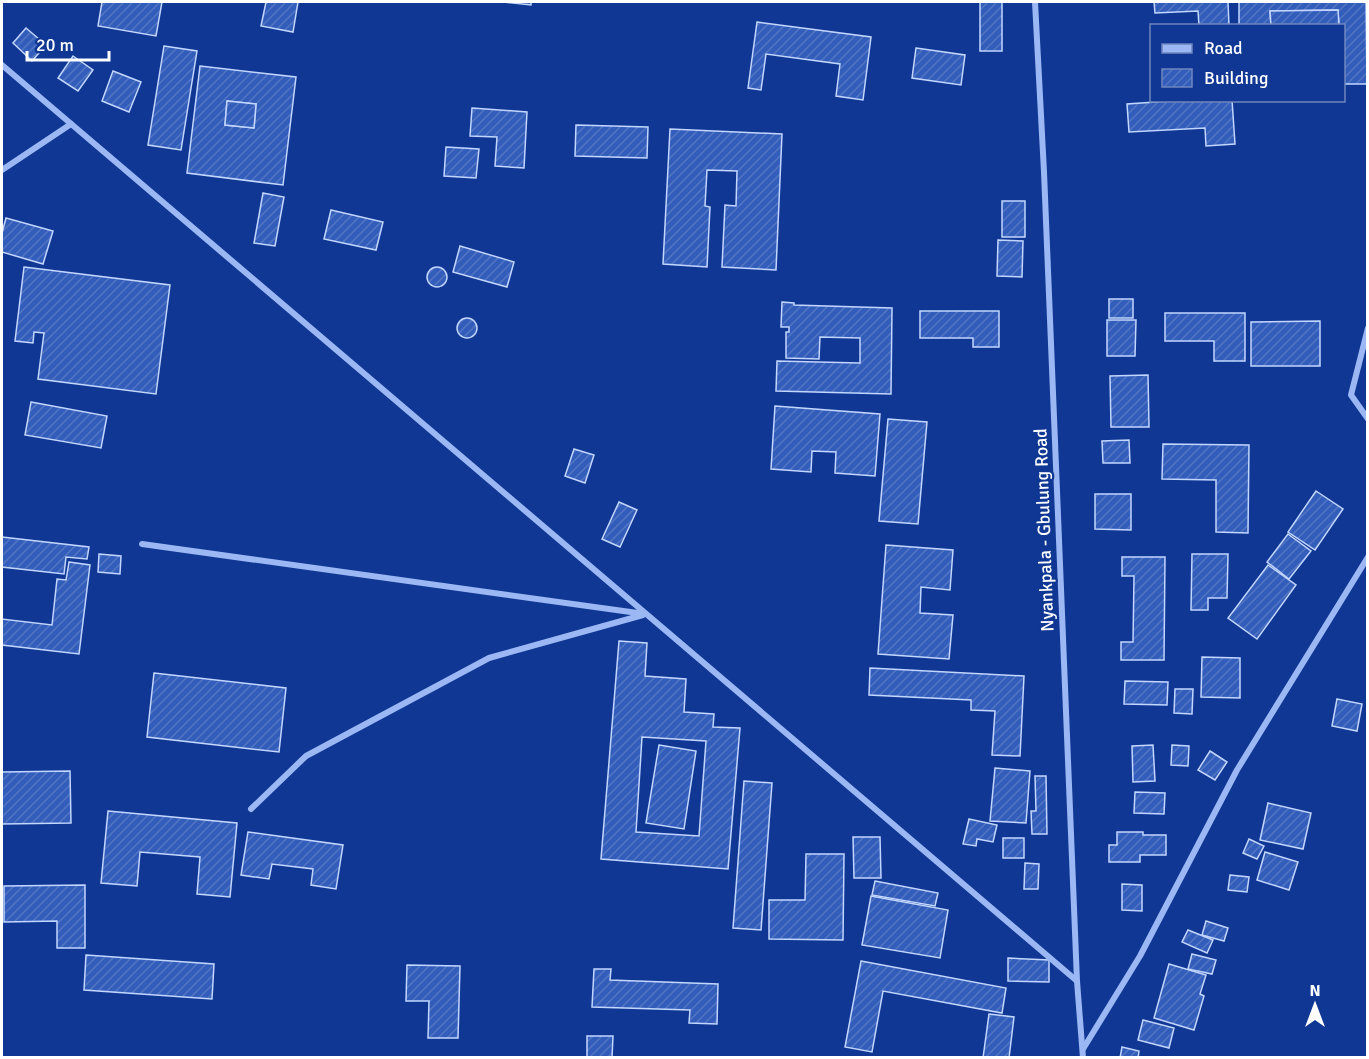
<svg xmlns="http://www.w3.org/2000/svg" width="1369" height="1059" font-family="Signika,sans-serif">
	<defs>
		<pattern id="building-hatch" width="6" height="6" patternUnits="userSpaceOnUse" patternTransform="scale(1.5)"><rect width="6" height="6" fill="#335dba"/><path d="M-1 1l2-2M0 6l6-6M5 7l2-2" fill="none" stroke="#5275c4"/></pattern>
	</defs>
	<rect width="100%" height="100%" fill="#0f3793"/>
	<g fill="url(#building-hatch)" stroke="#c2d6fe" stroke-width="1.5" fill-rule="evenodd">
		<path d="M102,2H162L156,36L98,26Z"/>
		<path d="M266,2H298L293,32L261,26Z"/>
		<path d="M503,2H531V5Z"/>
		<rect x="980" y="2" width="22" height="49"/>
		<path d="M1154,2H1228L1229,26H1199L1198,11L1155,13Z"/>
		<path d="M1239,2H1366L1367,84H1344V26H1339L1338,10L1270,11L1271,26H1239Z"/>
		<path d="M1338,10L1339,26H1271L1270,11Z"/>
		<path d="M757,22L871,37L863,100L836,96L840,64L766,54L761,90L748,88Z"/>
		<path d="M26,28L46,45L32,61L13,43Z"/>
		<path d="M164,46L197,51L181,150L148,145Z"/>
		<path d="M916,48L965,55L961,85L912,78Z"/>
		<path d="M73,56L93,70L78,91L58,78Z"/>
		<path d="M200,66L296,77L283,185L187,173ZM227,101L256,104L254,128L225,125Z"/>
		<path d="M113,71L141,82L129,112L102,101Z"/>
		<path d="M1185,100H1232L1235,144L1206,146L1205,128L1129,132L1127,104Z"/>
		<path d="M227,101L256,104L254,128L225,125Z"/>
		<path d="M472,108L527,112L524,168L495,166L497,137L470,136Z"/>
		<path d="M576,125L648,127L647,158L575,156Z"/>
		<path d="M670,129L782,134L776,270L722,267L725,205L736,206L737,171L707,170L705,206L710,207L707,267L663,264Z"/>
		<path d="M446,147L479,149L476,178L444,176Z"/>
		<path d="M263,193L284,197L275,246L254,243Z"/>
		<rect x="1002" y="201" width="23" height="36"/>
		<path d="M331,210L383,222L376,250L324,239Z"/>
		<path d="M6,218L53,231L43,264L2,252V233Z"/>
		<path d="M998,240L1023,241L1022,277L997,276Z"/>
		<path d="M460,246L514,262L507,287L453,272Z"/>
		<path d="M24,267L170,285L156,394L38,379L44,333L34,332L33,343L15,341Z"/>
		<circle cx="437" cy="277" r="10"/>
		<rect x="1109" y="299" width="24" height="19"/>
		<path d="M782,302L794,303V305L892,308L891,394L776,391L777,361L860,363V338L820,337L819,359L786,358V332H789V327H781Z"/>
		<path d="M920,311H999V347H973V338H920Z"/>
		<path d="M1165,313H1245V361H1214V341H1165Z"/>
		<circle cx="467" cy="328" r="10"/>
		<path d="M1107,320H1136L1135,356H1107Z"/>
		<path d="M1320,321V366H1251V322Z"/>
		<path d="M1148,375L1149,427H1111L1110,376Z"/>
		<path d="M31,402L107,416L101,448L25,435Z"/>
		<path d="M775,406L880,414L875,476L835,473L836,452L812,451L811,472L771,469Z"/>
		<path d="M888,419L927,422L918,524L879,521Z"/>
		<path d="M1129,440L1130,463H1103L1102,441Z"/>
		<path d="M1163,444L1249,445L1248,533L1216,532V480L1162,479Z"/>
		<path d="M574,449L594,455L585,483L565,476Z"/>
		<path d="M1316,491L1343,509L1315,550L1288,532Z"/>
		<path d="M1095,494H1131V530L1095,529Z"/>
		<path d="M619,502L637,510L620,547L602,539Z"/>
		<path d="M1288,534L1311,551L1289,579L1267,562Z"/>
		<path d="M2,537L89,547L87,559L66,557L64,574L2,567Z"/>
		<path d="M886,545L953,550L950,590L921,587L920,613L953,615L949,659L878,654Z"/>
		<path d="M99,554L121,556L120,574L98,572Z"/>
		<path d="M1192,554H1228L1227,598H1208V610H1191Z"/>
		<path d="M1122,557H1165L1164,660H1121V642H1133L1134,576H1122Z"/>
		<path d="M69,562L90,565L79,654L2,645V619L52,625L57,579L66,580Z"/>
		<path d="M1268,565L1296,585L1257,639L1228,618Z"/>
		<path d="M619,641L647,643L645,676L686,679L684,712L714,714L713,727L740,728L728,869L601,859ZM642,737L706,741L699,836L636,832Z"/>
		<path d="M1202,657L1240,658V698L1201,697Z"/>
		<path d="M870,668L1024,676L1020,756L992,755L995,711L971,710V700L869,695Z"/>
		<path d="M154,673L286,688L279,752L147,737Z"/>
		<path d="M1125,681L1168,682L1167,705L1124,704Z"/>
		<path d="M1175,689H1193L1192,714L1174,713Z"/>
		<path d="M1337,699L1362,704L1357,731L1332,726Z"/>
		<path d="M659,745L696,751L684,829L646,823Z"/>
		<path d="M1153,745L1155,781L1133,782L1132,746Z"/>
		<path d="M1172,745L1189,746L1188,766L1171,765Z"/>
		<path d="M1210,751L1227,762L1215,780L1198,770Z"/>
		<path d="M995,768L1030,771L1026,823L990,821Z"/>
		<path d="M70,771L71,823L2,824V772Z"/>
		<path d="M1035,776H1046L1047,834H1032L1031,811H1036Z"/>
		<path d="M744,781L772,783L761,930L733,928Z"/>
		<path d="M1135,792L1165,793L1164,814L1134,813Z"/>
		<path d="M1268,803L1311,813L1303,849L1260,840Z"/>
		<path d="M108,811L237,823L230,897L197,894L200,857L140,852L137,886L101,883Z"/>
		<path d="M969,819L997,825L993,842L977,839L976,846L963,844Z"/>
		<path d="M248,832L343,845L336,889L311,885L313,869L272,864L269,879L241,875Z"/>
		<path d="M1117,832H1143V835H1166V855H1140V862H1109V845H1117Z"/>
		<path d="M853,837H880L881,878H854Z"/>
		<rect x="1003" y="838" width="21" height="20"/>
		<path d="M1249,839L1264,846L1257,859L1243,853Z"/>
		<path d="M1265,852L1298,862L1289,890L1257,880Z"/>
		<path d="M806,854H844L843,940L769,939V900H805Z"/>
		<path d="M1025,863L1039,864L1038,889H1024Z"/>
		<path d="M1230,875L1249,877L1247,892L1228,890Z"/>
		<path d="M875,881L938,893L935,906L872,895Z"/>
		<path d="M1122,884L1142,885V911L1122,910Z"/>
		<path d="M85,885V948H57V921L4,922V886Z"/>
		<path d="M871,896L948,910L940,958L862,945Z"/>
		<path d="M1206,921L1228,928L1224,941L1202,935Z"/>
		<path d="M1188,930L1213,940L1207,953L1182,942Z"/>
		<path d="M1192,954L1216,960L1212,974L1188,969Z"/>
		<path d="M86,955L214,964L212,999L84,990Z"/>
		<path d="M1008,958L1049,960V982L1008,981Z"/>
		<path d="M861,961L1006,988L1002,1013L883,991L872,1052L845,1047Z"/>
		<path d="M1169,964L1206,975L1200,994L1204,996L1194,1030L1154,1018Z"/>
		<path d="M407,965L460,966L458,1038H428L429,1001H406Z"/>
		<path d="M594,969H611L610,980L718,984L717,1024L689,1023L690,1010L592,1007Z"/>
		<path d="M989,1014L1014,1017L1009,1058H983Z"/>
		<path d="M1143,1020L1174,1028L1169,1048L1138,1040Z"/>
		<path d="M587,1036H613L612,1058H587Z"/>
		<path d="M1122,1047L1139,1051L1138,1058H1120Z"/>
	</g>
	<g fill="none" stroke-linecap="round" stroke-linejoin="round">
		<g stroke="#9bb7f4" stroke-width="6">
			<path d="M1035,2L1044,172L1077,981L1083,1058"/>
			<path d="M2,65L1077,981"/>
			<path d="M2,170L71,124"/>
			<path d="M1368,328L1351,395L1368,419"/>
			<path d="M142,544L645,614"/>
			<path d="M251,809L306,756L489,658L643,615"/>
			<path d="M1083,1049L1140,956L1237,770L1368,557"/>
		</g>
	</g>
	<g text-anchor="middle" stroke-width="4.5" stroke-linejoin="round" paint-order="stroke">
		<g font-size="18" fill="#fff" stroke="#0f3793">
			<text transform="translate(1044 530) rotate(-92)" y="6">Nyankpala - Gbulung Road</text>
		</g>
	</g>
	<rect width="1369" height="1059" fill="none" stroke="#ffffff" stroke-width="6"/>
	<rect x="1150" y="24" width="195" height="78" fill="#0f3793" stroke="#6f87be" stroke-width="1.5"/>
	<rect x="1162" y="44" width="30" height="9" fill="#9bb7f4" stroke="#6f87be" stroke-width="1.5"/>
	<text x="1204" y="54" font-size="18" fill="#ffffff">Road</text>
	<rect x="1162" y="69" width="30" height="18" fill="url(#building-hatch)" stroke="#6f87be" stroke-width="1.5"/>
	<text x="1204" y="84" font-size="18" fill="#ffffff">Building</text>
	<g transform="translate(1315 1005)" stroke="#0f3793" stroke-width="4.5" paint-order="stroke">
	<path d="M0-4.5L10 22L0 15L-10 22Z" fill="#ffffff"/>
	<text y="-9" font-size="16" font-weight="bold" text-anchor="middle" fill="#ffffff">N</text>
	</g>
	<path d="M27 51v9h82v-9" fill="none" stroke="#ffffff" stroke-width="3"/>
	<text x="36" y="51" font-size="18" fill="#ffffff" stroke="#0f3793" stroke-width="4.5" paint-order="stroke">20 m</text>
</svg>
